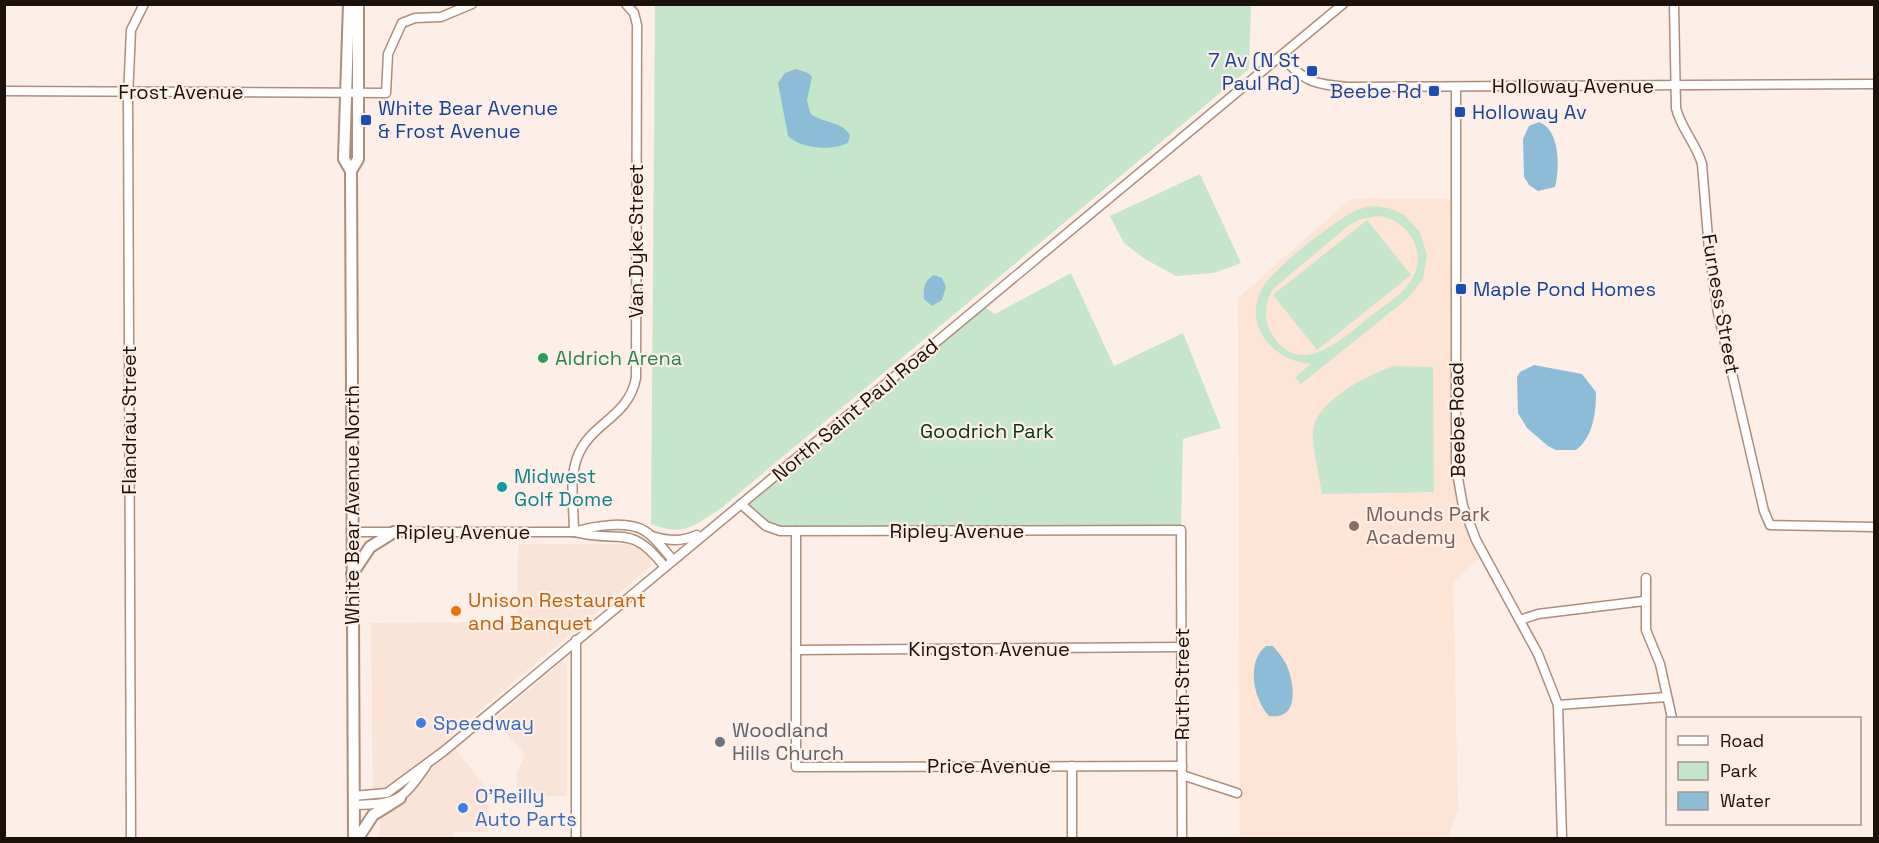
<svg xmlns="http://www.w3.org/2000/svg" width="1879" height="843" font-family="'Space Grotesk',sans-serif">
	<rect width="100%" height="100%" fill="#fdefe7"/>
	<g fill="#fae3d7">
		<path d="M518,544H634L648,553L651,566L447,738L489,792L488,832H453L452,838H379L381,817L373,809L371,623L517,622Z"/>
		<path d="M562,662L567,664V796L517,797V773L525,754L494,720Z"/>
	</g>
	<path fill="#fde4d5" d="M1351,199H1453L1452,470L1456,495L1481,557L1453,582L1458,809L1448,838H1240L1238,298Z"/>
	<g fill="#c5e6ca" fill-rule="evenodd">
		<path d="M655,5H1251L1249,69L720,509C692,527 685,536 651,524Z"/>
		<path d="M1200,174L1241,263L1214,273L1176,276L1145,259L1124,243L1110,216Z"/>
		<path d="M1373,206L1389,208L1404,215L1420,232L1427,255L1423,279L1408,298L1301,384L1295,377L1311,364C1272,361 1241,324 1263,287C1273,269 1332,223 1351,213C1358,209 1365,207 1373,206ZM1380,216C1411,222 1429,255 1410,282C1400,297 1381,307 1368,318C1342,340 1298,380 1271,333C1263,319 1265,303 1273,289L1349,225L1361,219Z"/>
		<path d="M1367,220L1411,275L1317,350L1273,295Z"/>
		<path d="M1071,273L1114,366L1183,333L1221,428L1183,439L1181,530L796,531L766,526L741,504L982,305L995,314Z"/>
		<path d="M1394,366L1433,367L1434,492L1322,494C1320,478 1311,443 1313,430C1317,400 1368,375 1394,366Z"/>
	</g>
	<g fill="#8dbcd6">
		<path d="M796,69L808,73L812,77L807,100L810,113C822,124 841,120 850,135L848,143C832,151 801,149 788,136L778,83L785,73Z"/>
		<path d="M1539,122C1560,130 1560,168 1555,187L1538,191L1529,185L1524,177L1523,139L1529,126Z"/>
		<path d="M934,275L942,278L946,287L942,300L932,306L924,299C923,288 924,281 934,275Z"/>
		<path d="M1534,365L1582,374L1596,392C1596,413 1593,437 1576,450H1556L1548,446L1527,428L1518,413L1517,377L1520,372Z"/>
		<path d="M1266,646H1273C1278,652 1284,659 1287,666C1295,686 1299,720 1269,716C1253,698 1246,662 1266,646Z"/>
	</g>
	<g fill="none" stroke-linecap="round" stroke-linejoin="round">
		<g stroke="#ad8e7b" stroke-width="11">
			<g id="minor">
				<path d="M1674,4L1676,108C1681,129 1696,143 1702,164L1709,250L1718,313L1764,511L1770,525L1874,527"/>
				<path d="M1282,57C1306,83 1314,84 1348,87L1874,84"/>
				<path d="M1456,87V467L1463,506L1476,540L1538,654L1558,705L1562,838"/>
				<path d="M4,91L386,93L388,54L402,23L415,18L441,17L472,4"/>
				<path d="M741,504L766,526L780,531L1181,530L1182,838"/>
				<path d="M796,531V767L1182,766"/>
				<path d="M351,532H574C593,526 627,520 645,531C656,538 664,550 672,559"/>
				<path d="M574,532C574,509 569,480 577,458C590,422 628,419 636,378L637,25L634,13L626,4"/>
				<path d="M574,532C620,544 629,522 664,566"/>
				<path d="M652,536C669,541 681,542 697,535"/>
				<path d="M1646,578V630L1660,664L1672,718"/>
				<path d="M1520,620L1538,614L1644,601"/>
				<path d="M796,650L1182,647"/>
				<path d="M1558,705L1667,697"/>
				<path d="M1072,766V838"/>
				<path d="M1182,775L1237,793"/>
				<path d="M353,796L387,793L444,751L1343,4"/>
				<path d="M353,805C397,804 401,802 426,766"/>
				<path d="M131,838L128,97L131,30L144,4"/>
				<path d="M576,838V640"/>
			</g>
		</g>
		<g stroke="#ad8e7b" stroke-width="14">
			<g id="major">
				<path d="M349,4L344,159L351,171L354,838"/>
				<path d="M351,171L358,159V4"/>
				<path d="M352,574L370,547L394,532"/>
				<path d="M358,838L373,815L400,798"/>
			</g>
		</g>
		<use href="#minor" stroke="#fff" stroke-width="8"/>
		<use href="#major" stroke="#fff" stroke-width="10"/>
	</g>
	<g fill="#1a4fb4" stroke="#fdefe7" stroke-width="2">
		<rect x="1306" y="65" width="12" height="12" rx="3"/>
		<rect x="1428" y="85" width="12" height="12" rx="3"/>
		<rect x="1454" y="106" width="12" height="12" rx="3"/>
		<rect x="360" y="114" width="12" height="12" rx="3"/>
		<rect x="1455" y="283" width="12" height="12" rx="3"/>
	</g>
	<circle fill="#2e9e5b" stroke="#fdefe7" stroke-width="2" cx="543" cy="358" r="6"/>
	<circle fill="#0f9aa8" stroke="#fdefe7" stroke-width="2" cx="502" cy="487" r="6"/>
	<circle fill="#8d6e63" stroke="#fdefe7" stroke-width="2" cx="1354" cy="526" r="6"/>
	<circle fill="#e8710a" stroke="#fdefe7" stroke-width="2" cx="456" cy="611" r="6"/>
	<g fill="#3f7fe0" stroke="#fdefe7" stroke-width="2">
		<circle cx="421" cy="723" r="6"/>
		<circle cx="463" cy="808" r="6"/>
	</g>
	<circle fill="#6b7280" stroke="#fdefe7" stroke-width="2" cx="720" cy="742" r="6"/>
	<g text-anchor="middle" stroke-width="4.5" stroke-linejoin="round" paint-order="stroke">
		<g font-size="20" fill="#164399" stroke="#fdefe7" text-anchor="start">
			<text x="1300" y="67" text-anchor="end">7 Av (N St<tspan x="1300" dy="23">Paul Rd)</tspan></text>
			<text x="1422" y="98" text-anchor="end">Beebe Rd</text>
			<text x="378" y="115">White Bear Avenue<tspan x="378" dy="23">&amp; Frost Avenue</tspan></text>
			<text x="1472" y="119">Holloway Av</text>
			<text x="1473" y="296">Maple Pond Homes</text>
		</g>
		<g font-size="20" fill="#1c110a" stroke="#fdefe7">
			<text x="1573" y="93">Holloway Avenue</text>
			<text x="181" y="99">Frost Avenue</text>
			<text transform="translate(636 241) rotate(-90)" y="7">Van Dyke Street</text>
			<text transform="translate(1721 304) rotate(80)" y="7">Furness Street</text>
			<text transform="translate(855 410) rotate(-40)" y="7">North Saint Paul Road</text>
			<text transform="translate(129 420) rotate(-90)" y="7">Flandrau Street</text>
			<text transform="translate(1457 420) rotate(-91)" y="7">Beebe Road</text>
			<text transform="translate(352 505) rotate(-90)" y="7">White Bear Avenue North</text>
			<text x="957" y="538">Ripley Avenue</text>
			<text x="463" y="539">Ripley Avenue</text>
			<text x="989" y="656">Kingston Avenue</text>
			<text transform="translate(1182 684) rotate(-90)" y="7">Ruth Street</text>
			<text x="989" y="773">Price Avenue</text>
		</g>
		<g font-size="20" fill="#27864d" stroke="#fdefe7" text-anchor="start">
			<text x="555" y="365">Aldrich Arena</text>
		</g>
		<g font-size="20" fill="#053415" stroke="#fdefe7">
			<text x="987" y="438">Goodrich Park</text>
		</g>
		<g font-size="20" fill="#0d838f" stroke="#fdefe7" text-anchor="start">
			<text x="514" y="483">Midwest<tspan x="514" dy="23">Golf Dome</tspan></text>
		</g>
		<g font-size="20" fill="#785e54" stroke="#fdefe7" text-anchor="start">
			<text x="1366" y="521">Mounds Park<tspan x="1366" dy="23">Academy</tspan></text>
		</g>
		<g font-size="20" fill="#c56008" stroke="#fdefe7" text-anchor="start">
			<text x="468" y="607">Unison Restaurant<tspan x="468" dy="23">and Banquet</tspan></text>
		</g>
		<g font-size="20" fill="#366cbe" stroke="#fdefe7" text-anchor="start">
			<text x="433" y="730">Speedway</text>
			<text x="475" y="803">O'Reilly<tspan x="475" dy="23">Auto Parts</tspan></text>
		</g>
		<g font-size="20" fill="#5b616d" stroke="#fdefe7" text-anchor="start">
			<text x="732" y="737">Woodland<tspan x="732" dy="23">Hills Church</tspan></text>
		</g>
	</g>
	<rect width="1879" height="843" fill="none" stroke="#1c110a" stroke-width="12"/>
	<rect x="1666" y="717" width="195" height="108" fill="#fdefe7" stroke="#a3968f" stroke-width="1.5"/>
	<rect x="1678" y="736" width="30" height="9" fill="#ffffff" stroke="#a3968f" stroke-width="1.5"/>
	<text x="1720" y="747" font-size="18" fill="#1c110a">Road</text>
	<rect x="1678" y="762" width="30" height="18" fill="#c5e6ca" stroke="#a3968f" stroke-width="1.5"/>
	<text x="1720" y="777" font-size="18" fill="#1c110a">Park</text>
	<rect x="1678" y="792" width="30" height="18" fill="#8dbcd6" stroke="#a3968f" stroke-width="1.5"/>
	<text x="1720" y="807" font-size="18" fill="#1c110a">Water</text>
</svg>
